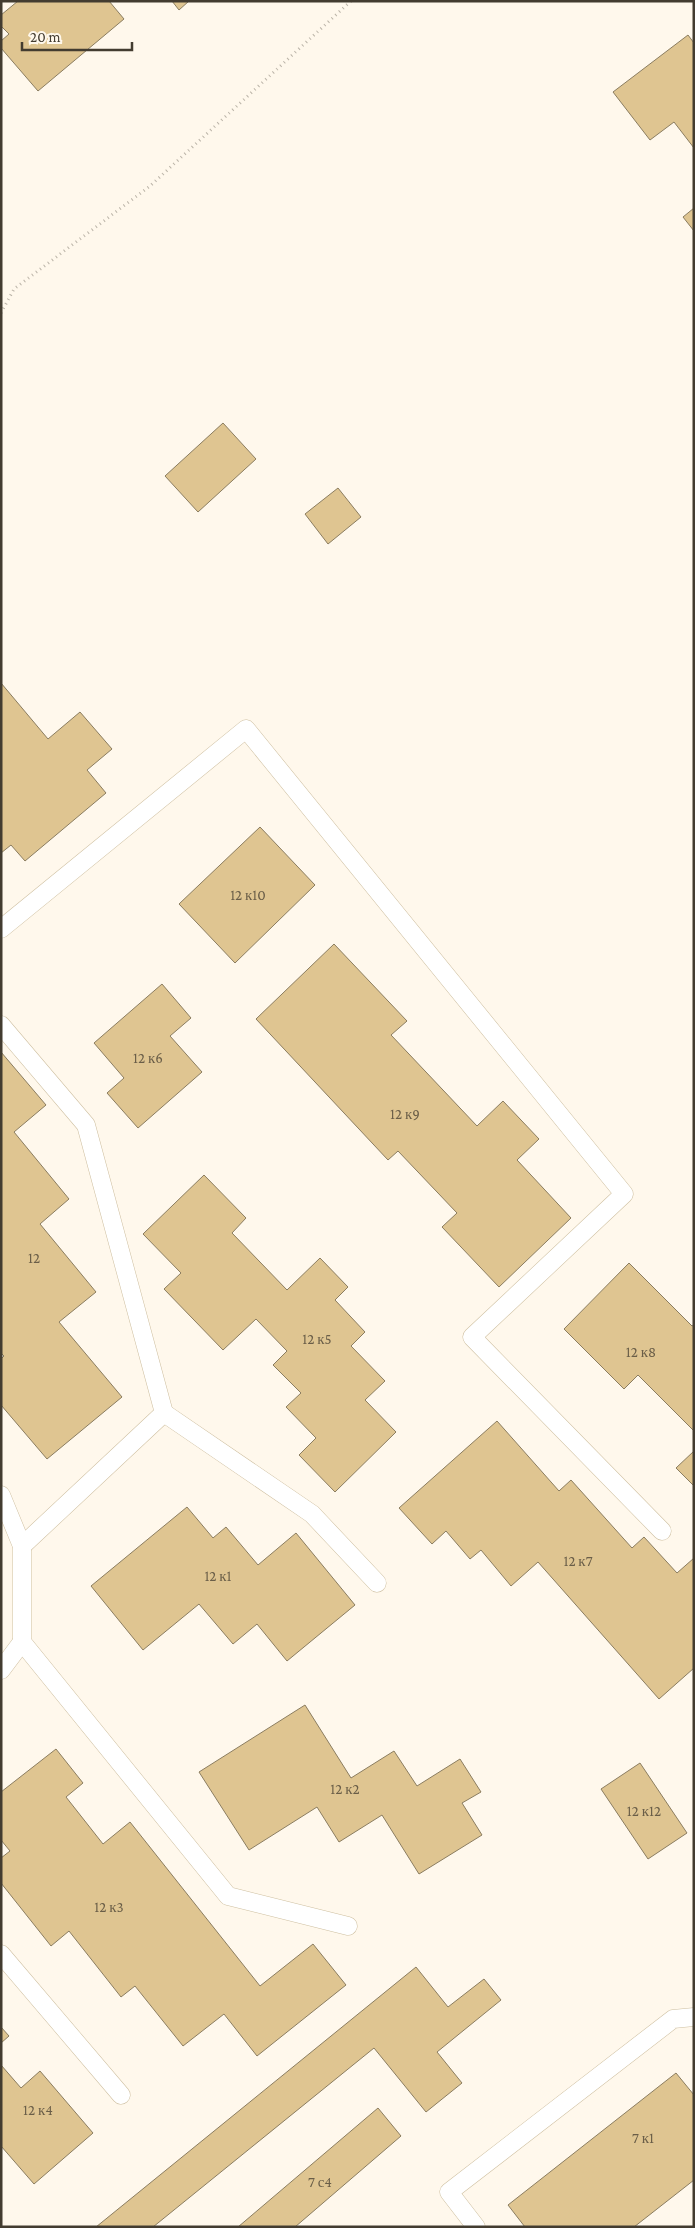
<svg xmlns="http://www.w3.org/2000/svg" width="695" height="2228" font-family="'Crimson Pro',serif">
	<rect width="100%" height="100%" fill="#fff8ec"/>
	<g fill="#dfc591" stroke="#8b7d60">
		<path d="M18,1H109L124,19L38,91L1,48V41L9,34L1,26V15Z"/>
		<path d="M172,1H189L179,10Z"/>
		<path d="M688,35L694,43V148L674,122L650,140L613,92Z"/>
		<path d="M694,208V231L683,217Z"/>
		<path d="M223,423L256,459L198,512L165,476Z"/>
		<path d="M338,488L361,517L328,544L305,514Z"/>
		<path d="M1,683L48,739L80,712L112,749L87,770L106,793L25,861L11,845L1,853Z"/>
		<path d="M260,827L315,885L235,963L179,904Z"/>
		<path d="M334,944L407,1021L391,1035L477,1126L503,1101L539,1139L517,1160L571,1218L499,1287L442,1227L457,1213L398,1151L388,1160L256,1019Z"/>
		<path d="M162,984L191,1018L170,1036L202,1072L138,1128L107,1093L124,1078L94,1043Z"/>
		<path d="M1,1052L46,1105L14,1132L69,1199L40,1224L96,1292L59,1322L122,1397L47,1459L1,1405V1359L4,1356L1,1353Z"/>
		<path d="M204,1175L246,1218L232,1233L287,1290L320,1258L348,1287L335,1300L365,1332L351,1346L385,1381L365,1400L396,1432L335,1492L299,1455L316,1438L286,1407L301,1393L273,1365L287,1351L256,1319L223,1350L164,1289L181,1273L143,1234Z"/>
		<path d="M629,1263L692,1326L694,1325V1431L638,1375L624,1389L564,1329Z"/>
		<path d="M497,1421L559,1491L571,1480L632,1548L644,1537L677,1573L694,1558V1668L659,1699L538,1562L511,1586L481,1550L470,1559L446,1531L432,1544L399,1508Z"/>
		<path d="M694,1451V1486L676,1468Z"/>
		<path d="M187,1507L213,1538L226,1527L258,1565L296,1533L355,1605L287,1661L257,1624L233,1644L199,1604L143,1650L91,1586Z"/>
		<path d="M305,1705L351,1778L394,1751L417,1786L460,1759L481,1792L462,1803L482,1835L419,1874L382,1815L339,1842L317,1807L249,1850L199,1772Z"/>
		<path d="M56,1749L83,1783L66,1797L103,1844L130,1822L260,1986L313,1944L346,1985L257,2056L224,2014L183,2046L135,1986L121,1997L69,1931L51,1946L1,1883V1858L10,1851L1,1840V1792Z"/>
		<path d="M640,1763L687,1833L648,1859L601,1789Z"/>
		<path d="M416,1967L448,2007L484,1979L501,2000L437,2052L462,2083L426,2112L374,2048L153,2227H96Z"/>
		<path d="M1,2027L9,2036L1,2043Z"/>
		<path d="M1,2065L21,2088L40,2071L93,2133L34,2184L1,2146Z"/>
		<path d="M676,2073L694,2095V2180L634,2227H525L508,2205Z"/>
		<path d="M378,2108L401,2136L295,2227H238Z"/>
	</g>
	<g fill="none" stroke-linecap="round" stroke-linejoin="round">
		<g stroke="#cebfa0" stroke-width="19">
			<g id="lane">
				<path d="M1,929L246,729L624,1194L472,1337L662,1531"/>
				<path d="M1,1025L86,1125L164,1413L22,1546"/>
				<path d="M164,1413L312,1514L377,1583"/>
				<path d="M1,1495L22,1546V1642L228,1896L348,1926"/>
				<path d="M1,1670L22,1642"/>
				<path d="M1,1954L121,2095"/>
				<path d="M476,2227L449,2192L673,2019L694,2017"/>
			</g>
		</g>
		<path stroke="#bbb4a8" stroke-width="3" stroke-dasharray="1 4" stroke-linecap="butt" d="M1,313L14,289L150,186L351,1"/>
		<use href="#lane" stroke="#fff" stroke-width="18"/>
	</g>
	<g text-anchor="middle" stroke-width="4.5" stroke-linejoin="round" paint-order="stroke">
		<g font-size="15" fill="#6a5e48">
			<text x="248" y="900">12 к10</text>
			<text x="148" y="1063">12 к6</text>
			<text x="405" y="1119">12 к9</text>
			<text x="34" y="1263">12</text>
			<text x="317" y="1344">12 к5</text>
			<text x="641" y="1357">12 к8</text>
			<text x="578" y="1566">12 к7</text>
			<text x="218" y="1581">12 к1</text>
			<text x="345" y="1794">12 к2</text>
			<text x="644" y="1816">12 к12</text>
			<text x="109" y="1912">12 к3</text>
			<text x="38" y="2115">12 к4</text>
			<text x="643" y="2143">7 к1</text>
			<text x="320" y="2187">7 с4</text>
		</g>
	</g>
	<rect width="695" height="2228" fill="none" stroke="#433c30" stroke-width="5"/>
	<path d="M22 42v8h110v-8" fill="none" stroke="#433c30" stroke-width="2.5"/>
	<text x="30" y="42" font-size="15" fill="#433c30" stroke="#fff8ec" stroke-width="4" paint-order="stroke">20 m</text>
</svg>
